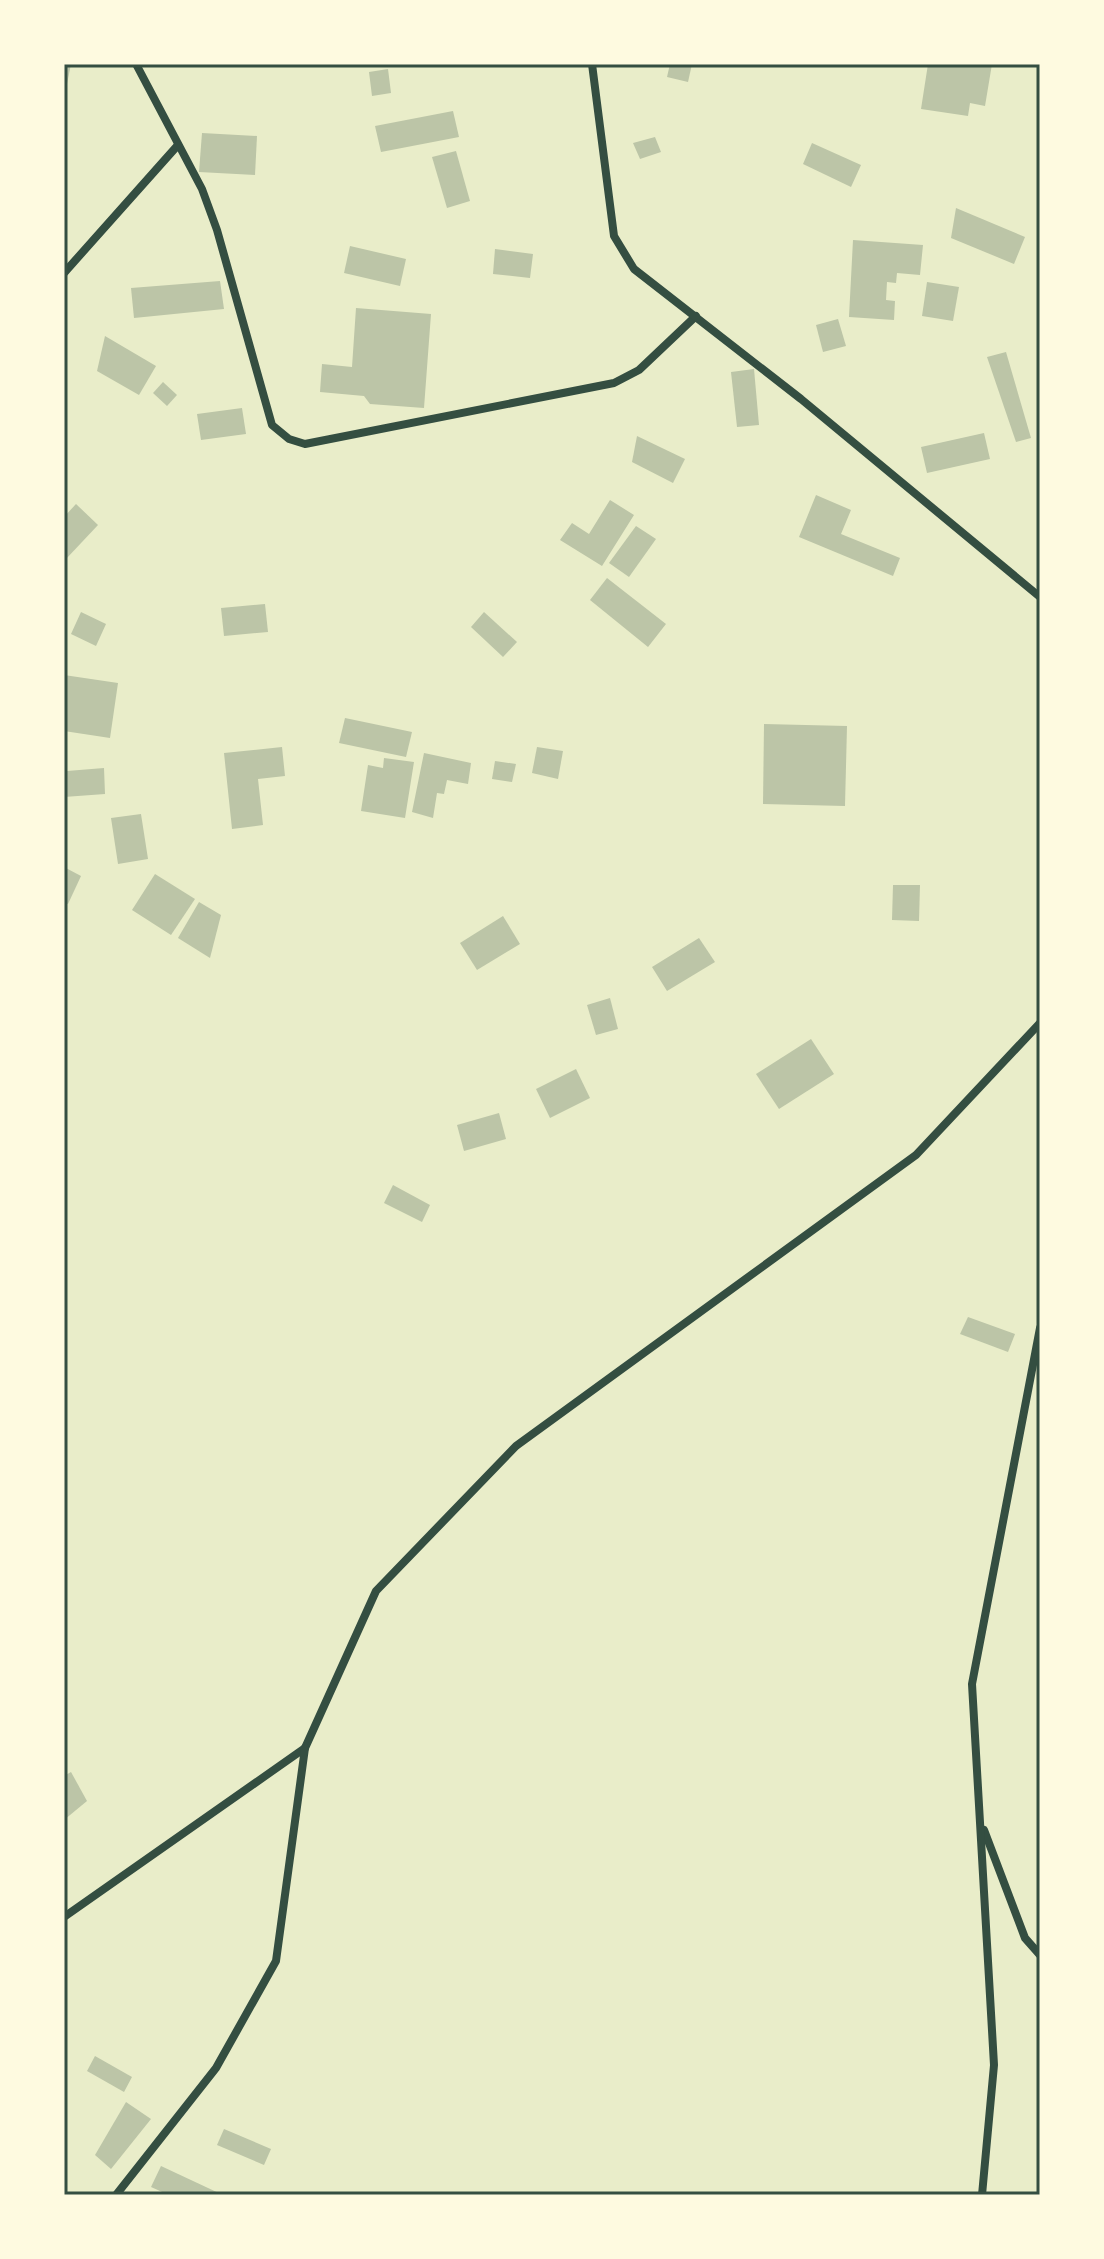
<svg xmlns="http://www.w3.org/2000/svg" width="1104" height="2259" font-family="'Exo 2',sans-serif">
	<rect width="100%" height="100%" fill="#e9edc9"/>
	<g fill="#bcc5a7">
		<path d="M64,64H71L65,94H64Z"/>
		<path d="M670,64H692L688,82L667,77Z"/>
		<path d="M928,64H992L985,106L970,103L968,116L921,109Z"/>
		<path d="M388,69L391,93L372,96L369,72Z"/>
		<path d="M453,111L459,137L381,152L375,126Z"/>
		<path d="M202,133L257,136L255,175L199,172Z"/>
		<path d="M655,137L661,152L640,159L633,143Z"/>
		<path d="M812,143L861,165L851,187L803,164Z"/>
		<path d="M456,151L470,201L447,208L432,157Z"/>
		<path d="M956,208L1025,237L1014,264L951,238Z"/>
		<path d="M853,240L923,245L920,275L897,273L896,283L887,282L886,300L895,301L894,320L849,317Z"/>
		<path d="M350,246L406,259L400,286L344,273Z"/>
		<path d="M495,249L533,254L530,278L493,274Z"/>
		<path d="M220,281L224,309L134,318L131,288Z"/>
		<path d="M927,282L959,287L953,321L922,316Z"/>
		<path d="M356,308L431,314L424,408L370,404L364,396L320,392L322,364L352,367Z"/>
		<path d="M838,319L846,346L823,352L816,325Z"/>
		<path d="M105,336L156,366L139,395L97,371Z"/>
		<path d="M1006,352L1031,438L1016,442L987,357Z"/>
		<path d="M754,369L759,425L737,427L731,372Z"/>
		<path d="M163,382L177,395L167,406L153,393Z"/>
		<path d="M242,408L246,434L201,440L197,414Z"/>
		<path d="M984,433L990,459L927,473L921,447Z"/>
		<path d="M637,436L685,459L673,483L632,462Z"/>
		<path d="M816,495L851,510L841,534L900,558L893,576L799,537Z"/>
		<path d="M610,500L634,515L602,566L560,540L572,523L589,534Z"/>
		<path d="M76,504L98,525L66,559L64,517Z"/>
		<path d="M636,526L656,539L629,577L609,563Z"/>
		<path d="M607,578L666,624L648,647L590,600Z"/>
		<path d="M265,604L268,632L224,636L221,608Z"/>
		<path d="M81,612L106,624L96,646L71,634Z"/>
		<path d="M484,612L517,642L503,657L471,627Z"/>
		<path d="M64,675L118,683L110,738L64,731Z"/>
		<path d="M345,718L412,732L406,757L339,743Z"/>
		<path d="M764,724L847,726L845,806L763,804Z"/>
		<path d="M282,747L285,776L258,779L263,825L232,829L224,753Z"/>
		<path d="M537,747L563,751L558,779L532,773Z"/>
		<path d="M424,753L471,763L468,784L447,780L444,794L437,793L433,818L412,812Z"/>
		<path d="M66,757L67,771L104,768L105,794L64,797Z"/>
		<path d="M384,758L414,762L405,818L361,811L368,765L383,768Z"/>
		<path d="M495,761L516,764L512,782L492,779Z"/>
		<path d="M141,814L148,859L118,864L111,818Z"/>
		<path d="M64,867L81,876L68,904L64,903Z"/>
		<path d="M155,874L195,899L171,935L132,910Z"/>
		<path d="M893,885H920L919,921L892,920Z"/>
		<path d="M199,902L221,915L210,958L178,938Z"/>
		<path d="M503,916L520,944L477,970L460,943Z"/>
		<path d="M699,938L715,962L667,991L652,967Z"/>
		<path d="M610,998L618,1029L596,1035L587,1005Z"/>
		<path d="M811,1039L834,1074L779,1109L756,1074Z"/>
		<path d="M576,1069L590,1098L550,1118L536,1089Z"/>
		<path d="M499,1113L506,1139L464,1151L457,1125Z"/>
		<path d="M393,1185L430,1205L422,1222L384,1203Z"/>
		<path d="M968,1317L1015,1334L1008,1352L960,1334Z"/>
		<path d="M71,1772L87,1801L64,1820V1776Z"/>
		<path d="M95,2056L132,2077L124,2092L87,2071Z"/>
		<path d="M126,2102L151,2119L111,2169L95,2155Z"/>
		<path d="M224,2129L271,2149L264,2165L217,2145Z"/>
		<path d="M161,2166L223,2195H169L151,2187Z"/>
	</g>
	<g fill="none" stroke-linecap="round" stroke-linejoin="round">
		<g stroke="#344e41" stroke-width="8">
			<path d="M136,64L202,189L217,230L272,425L289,439L305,444L614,383L639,370L696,316"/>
			<path d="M592,64L614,236L634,269L801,399L1040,597"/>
			<path d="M64,273L178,145"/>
			<path d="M984,1830L1025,1938L1040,1955"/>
			<path d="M64,1917L305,1748L376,1591L516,1446L916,1155L1040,1023"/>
			<path d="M116,2195L216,2068L276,1961L305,1748"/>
			<path d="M982,2195L994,2065L972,1684L1040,1328"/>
		</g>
	</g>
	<rect width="1104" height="2259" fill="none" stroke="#fefae0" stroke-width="132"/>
	<rect x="66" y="66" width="972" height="2127" fill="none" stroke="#344e41" stroke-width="3"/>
</svg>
